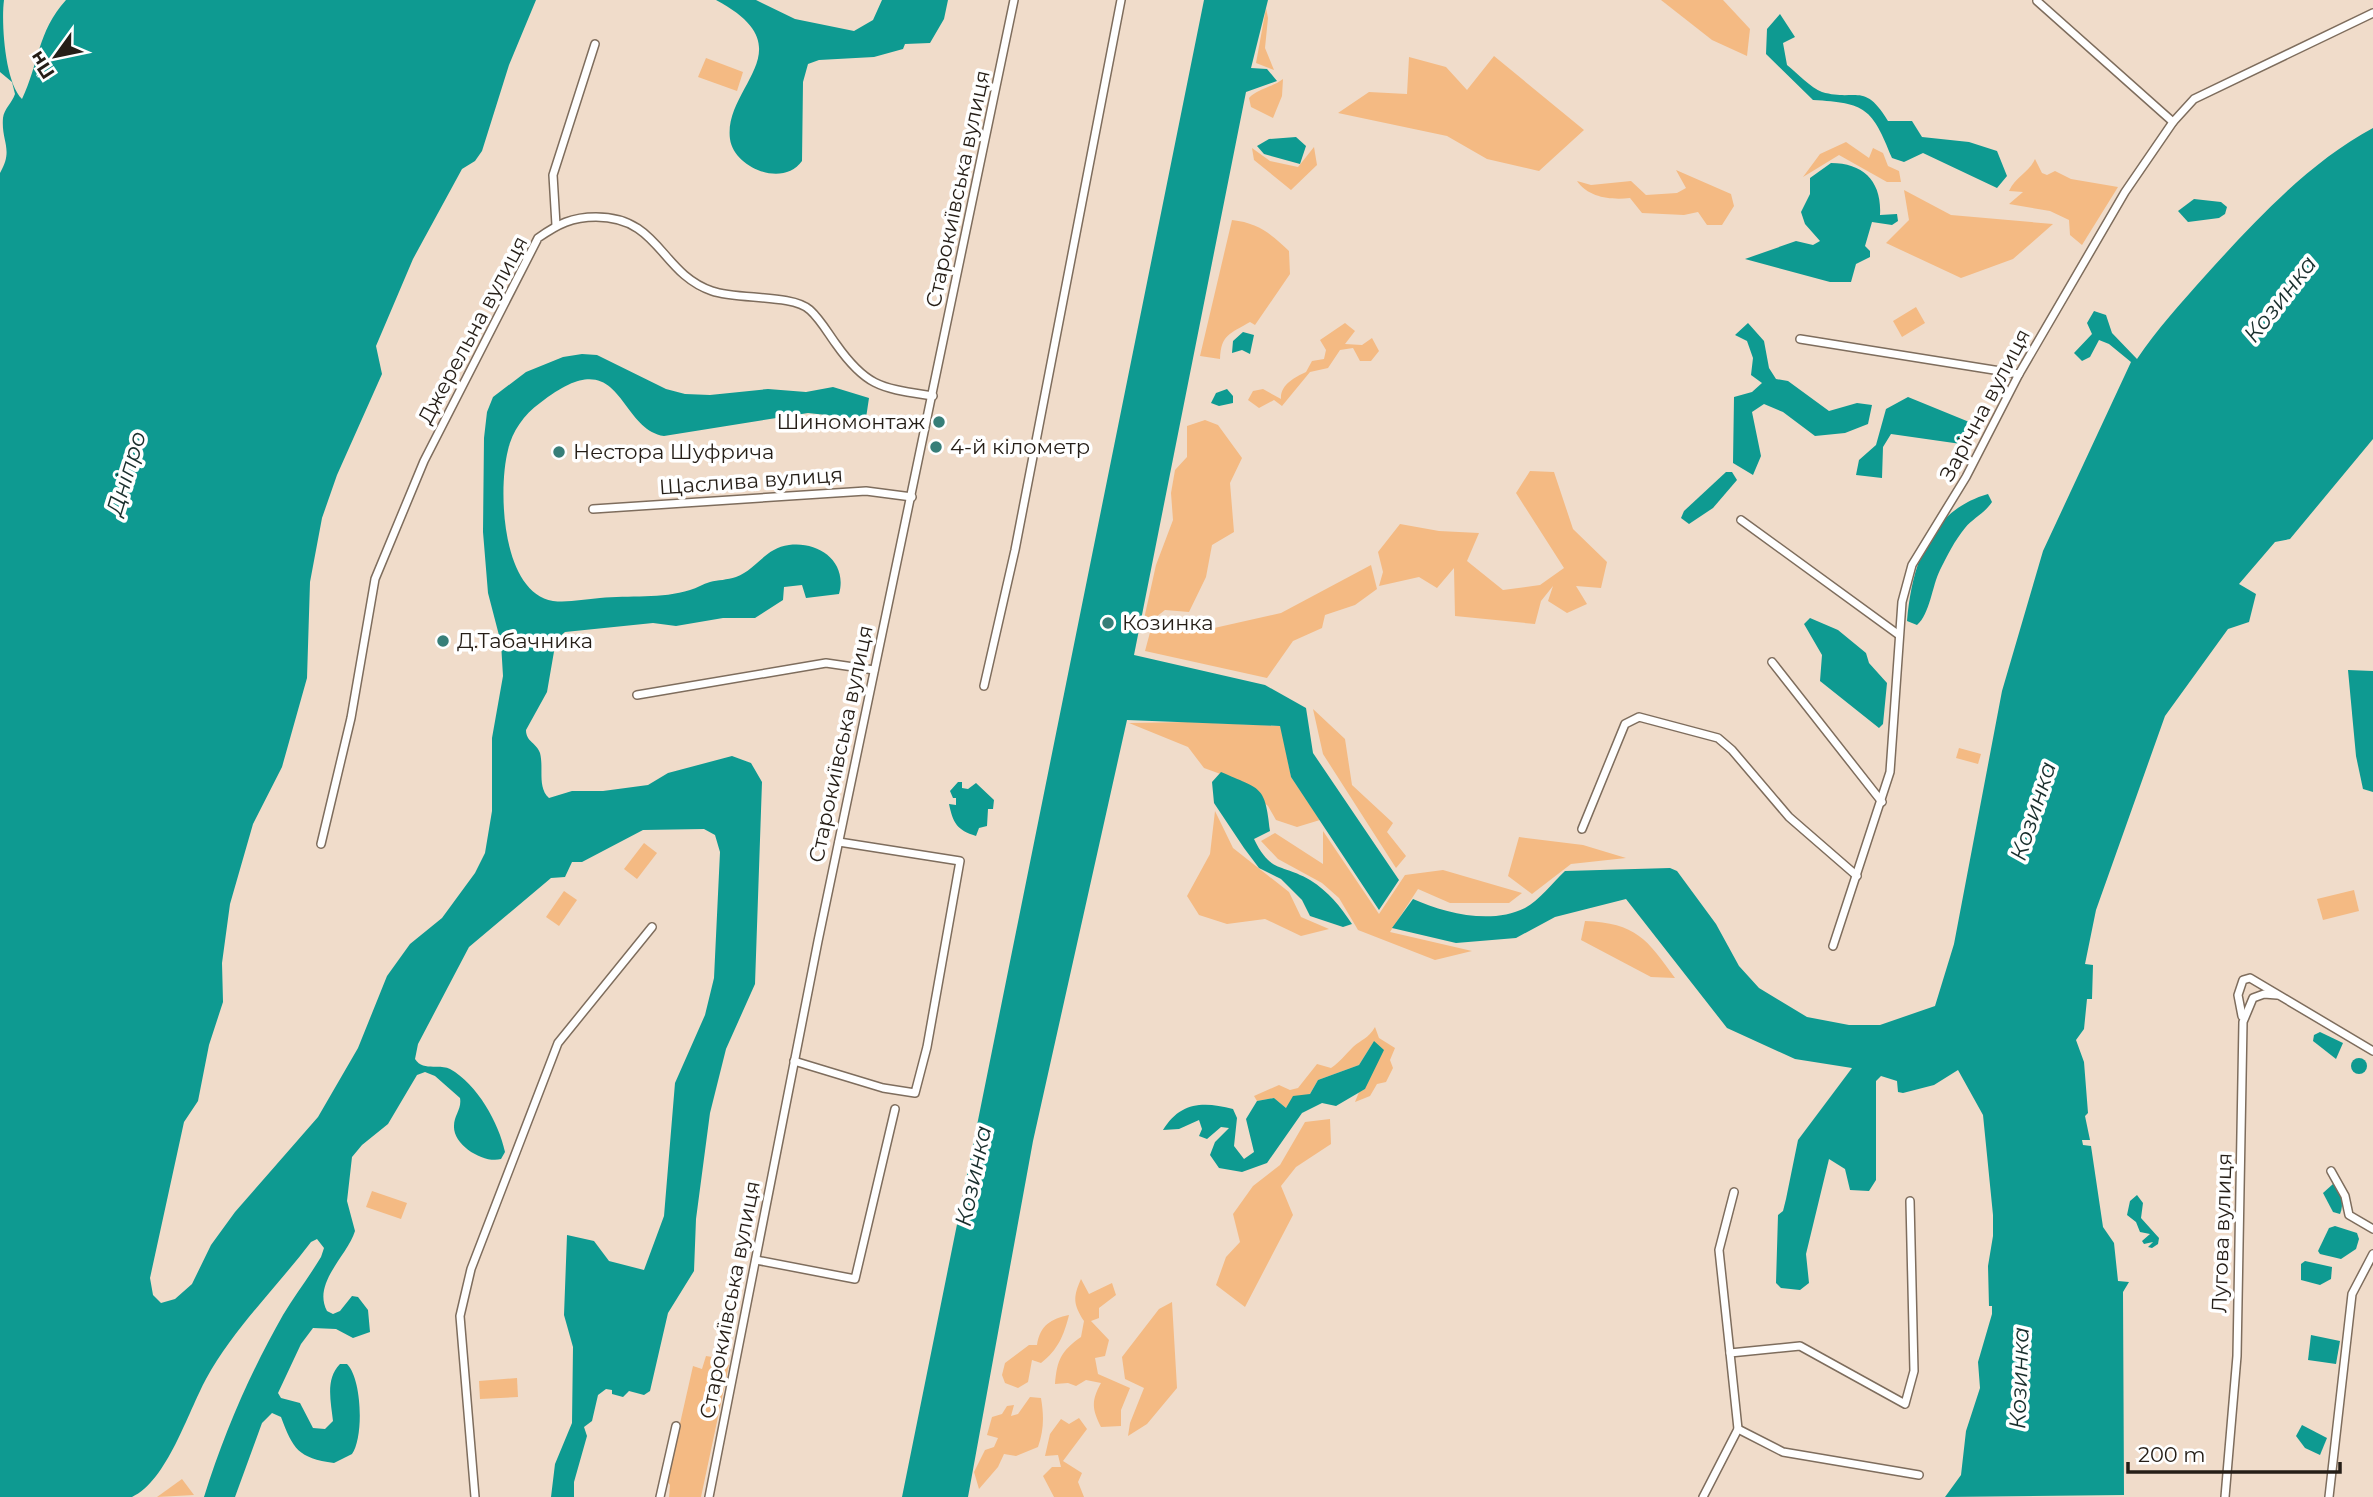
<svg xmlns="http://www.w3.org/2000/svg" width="2373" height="1497" font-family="Montserrat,sans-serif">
	<rect width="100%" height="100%" fill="#f0dcca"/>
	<g fill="#f4ba83">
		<path d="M1661,0H1723L1750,29L1747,56L1712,40Z"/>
		<path d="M1266,8L1268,18L1265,48L1274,70L1256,63Z"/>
		<path d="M1494,56L1584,130L1539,171L1487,159L1447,136L1338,113L1369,92L1407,94L1409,57L1446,67L1467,90Z"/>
		<path d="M706,58L743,72L737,91L698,77Z"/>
		<path d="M1283,79L1282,96L1273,118L1251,107L1249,98C1257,89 1273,87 1283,79Z"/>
		<path d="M1846,142L1869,158L1873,148L1883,153L1888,166L1899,171L1901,182H1887L1839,155L1803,177L1820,154Z"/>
		<path d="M1314,147L1317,165L1291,190L1254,160L1252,148L1270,161L1298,167Z"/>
		<path d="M2035,159L2042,173L2047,175L2055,171L2071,179L2118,187L2082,245L2070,235L2069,220L2050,211L2009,204L2023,192L2009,191C2016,176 2029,173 2035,159Z"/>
		<path d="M1676,170L1731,194L1734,206L1722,225H1707L1698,212L1684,215L1642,213L1630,198C1611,200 1589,198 1577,181L1591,185L1631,181L1646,195L1677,193L1686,188Z"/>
		<path d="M1904,190L1951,215L2053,224L2013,259L1961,278L1886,243L1909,220Z"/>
		<path d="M1232,220C1258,223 1270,233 1289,251L1290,274L1255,325L1250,322C1230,334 1221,334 1220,359L1200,356Z"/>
		<path d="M1916,307L1925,323L1902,337L1893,321Z"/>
		<path d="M1345,323L1355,331L1345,344L1362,345L1372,338L1379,351L1371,361H1360L1353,348L1340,350L1328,368L1310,372L1282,406L1274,400L1259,408L1248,400L1253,391L1263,389L1281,399C1280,385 1295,377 1306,372L1312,361L1324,359L1326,350L1320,340Z"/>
		<path d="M1205,420L1218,425L1242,458L1230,483L1234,532L1212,545L1206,577L1189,612L1165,610L1142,628L1156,565L1173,520L1171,493L1175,470L1187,457V426Z"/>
		<path d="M1530,471L1554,472L1573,529L1607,562L1601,588L1576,586L1587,604L1567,613L1548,601L1553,586L1541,601L1535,624L1455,616L1454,568L1437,588L1419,577L1379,586L1383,572L1378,552L1400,524L1439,531L1479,533L1467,561L1503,590L1540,585L1564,568L1516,493Z"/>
		<path d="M1371,565L1377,589L1355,605L1325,615L1322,628L1293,641L1267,678L1145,651L1152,625L1192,633L1281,613Z"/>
		<path d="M1313,709L1345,739L1352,785L1393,823L1387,832L1406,856L1396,868L1323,754Z"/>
		<path d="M1188,722L1281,726L1291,777L1320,820L1297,827L1276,820L1268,806L1237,780L1204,768L1188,747L1129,723Z"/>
		<path d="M1959,748L1981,754L1978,764L1956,758Z"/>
		<path d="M1215,811L1233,848L1289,892L1301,917L1329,929L1301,936L1265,919L1227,924L1199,915L1187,896L1210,854Z"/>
		<path d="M1323,831L1379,914L1405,875L1443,870L1522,893L1509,903H1450L1418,889L1390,932L1472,951L1435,960L1358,930L1339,898L1322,883L1278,859L1261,841L1275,833L1323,864Z"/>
		<path d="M1519,837L1583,845L1626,858L1571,864L1532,894L1508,876Z"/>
		<path d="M644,843L657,853L637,879L624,869Z"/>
		<path d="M2354,890L2359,911L2323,920L2317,899Z"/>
		<path d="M564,891L577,900L559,926L546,917Z"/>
		<path d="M1585,921C1636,923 1647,939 1675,978L1651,977L1581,940Z"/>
		<path d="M1375,1027L1379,1038L1395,1048L1390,1060L1393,1068L1386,1082L1377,1084L1370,1096L1355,1102L1359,1092L1365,1089L1374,1041L1359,1065L1318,1080L1310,1094L1286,1108L1274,1098L1257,1101L1254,1096L1279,1085L1290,1090L1298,1088L1317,1064L1331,1068C1340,1062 1345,1055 1353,1047C1362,1039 1368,1039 1375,1027Z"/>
		<path d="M1330,1119L1331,1144L1296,1167L1281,1186L1293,1215L1245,1307L1216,1285L1226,1257L1240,1242L1233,1214L1253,1186L1280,1165L1305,1122Z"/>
		<path d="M372,1191L407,1203L401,1219L366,1207Z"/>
		<path d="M1081,1279L1089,1294L1112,1283L1116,1295L1099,1308V1318L1091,1321L1109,1340L1105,1356L1095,1358L1098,1374L1130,1388L1121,1410V1426L1101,1427C1092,1409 1091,1401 1101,1383L1086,1380L1076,1386L1068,1383L1055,1384C1057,1360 1061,1351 1081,1337L1084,1321C1073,1304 1073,1297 1081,1279Z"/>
		<path d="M1172,1302L1177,1388L1147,1424L1128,1436L1130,1423L1144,1388L1125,1379L1122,1357L1159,1309Z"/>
		<path d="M1069,1315C1064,1335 1058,1350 1041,1363L1032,1360L1028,1382L1018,1388L1005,1383L1002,1375L1005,1363L1029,1345H1037C1040,1325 1051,1319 1069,1315Z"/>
		<path d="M706,1356L712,1357V1362L729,1365L701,1497H669L670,1485L667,1481L693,1366L702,1369Z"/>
		<path d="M517,1378L518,1397L480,1399L479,1381Z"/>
		<path d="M1030,1397L1041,1398C1044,1416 1044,1430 1038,1447L1016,1456L1004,1454L998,1467L979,1489L974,1472L985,1450L994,1447L998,1438L987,1435L992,1417L1002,1414L1007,1406L1014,1405L1011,1416L1018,1414Z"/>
		<path d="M1079,1418L1087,1429L1063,1461L1082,1473L1078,1482L1084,1497H1054L1043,1476L1052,1467H1061L1058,1455L1045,1456L1050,1434L1061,1419L1069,1424Z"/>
		<path d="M182,1479L194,1495L157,1497Z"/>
	</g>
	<g fill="#0e9a91">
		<path d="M0,0H4C1,23 5,83 22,99C39,64 37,32 66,0H536L509,65L482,151L475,161L462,169L413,259L376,346L382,374L337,475L322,518L310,582L307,678L282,767L253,824L230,904L222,963L223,1002L209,1045L198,1101L184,1122L150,1278L153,1295L161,1303L175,1299L192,1284L211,1245L235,1212L318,1117L358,1048L387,976L410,944L442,918L475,873L485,853L492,811V738L503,676L501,643L488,593L483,532L484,438L487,412L493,397L526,372L563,357L582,354L597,355L666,389L685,394L710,395L768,389L806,392L833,387L869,398L866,418L862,419L808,413L664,436C616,428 623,337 540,403C524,414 512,432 508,450C498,489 501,592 553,601C568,603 585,599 600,598C629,595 662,599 690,590C697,588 703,584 710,582C718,580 727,580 736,577C757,569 765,548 789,545C819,541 848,562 839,594L806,598L802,585L784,587L783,600L755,618H723L676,626L653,623L565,632L556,640L547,692L526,730C526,742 537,743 540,753C544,768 537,787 549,798L572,791H603L648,785L668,773L732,756L751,763L762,782L755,984L726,1049L710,1113L696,1219L694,1271L668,1313L650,1391L644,1395L629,1391L623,1397L612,1394V1390L606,1389L598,1395L592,1421L584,1427L587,1436L574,1482V1497H551L555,1464L572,1423L573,1347L564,1315L567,1235L594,1241L609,1261L644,1270L664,1216L675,1083L705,1015L714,978L720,852L715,835L704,829L643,830L582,862H572L565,877L551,878L469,947L418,1044L415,1059C423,1072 439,1063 450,1069C477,1084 499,1123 505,1152L501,1159C484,1164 453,1145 454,1126C454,1115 462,1109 460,1098L435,1076L425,1072L417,1075L388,1124L362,1145L352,1157L347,1201L355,1231C348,1255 312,1283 327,1311L333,1314L340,1311L352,1296L358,1297L368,1310L370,1332L353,1338L336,1329L313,1328L301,1344L278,1393L281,1398L300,1403L313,1428L325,1429L333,1421C331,1402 325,1379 340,1364H347C362,1379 364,1437 352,1454L334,1463C298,1458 293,1449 281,1417L272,1413L262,1423L235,1497H204C224,1433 250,1373 283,1315C295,1295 309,1277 321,1257L324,1248L317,1239L311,1242C276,1288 234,1328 206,1379C188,1412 167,1481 132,1497H0V173C14,149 1,142 3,118C4,109 12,103 15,94L12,82L0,72Z"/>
		<path d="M716,0H756L795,19L854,31L873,20L882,0H948L944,19L930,43L905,44L903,49L874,57L819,60L808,64L803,82L802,161C783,188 734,168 730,139C723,86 808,49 716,0Z"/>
		<path d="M1204,0H1268L1251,68L1267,69L1277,81L1246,92L1134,655L1265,685L1306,708L1313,753L1399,880L1379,910L1291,777L1280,726L1127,720L1033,1141L968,1497H902Z"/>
		<path d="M1780,14L1795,37L1783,43L1787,65C1797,73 1811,88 1822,92C1856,102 1864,81 1888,121H1912L1922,137L1969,142L1997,151L2007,176L1997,188L1923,153L1904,162L1892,158C1872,108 1866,103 1813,100L1766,54L1767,29Z"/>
		<path d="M2373,128V439L2290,539L2275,542L2239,584L2256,594L2249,622L2228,629L2165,716L2096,910L2085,964L2093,965L2092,999H2087L2084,1029L2076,1040L2084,1062L2088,1113L2085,1116L2090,1140H2082L2083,1145L2091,1146L2103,1227L2114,1243L2118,1281L2129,1282L2123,1292L2124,1495L1945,1497L1961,1475L1966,1431L1980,1388L1978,1362L1992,1314V1306H1989L1988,1266L1993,1236V1215L1983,1115L1958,1070L1934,1085L1903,1093L1898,1092L1897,1081L1881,1076L1876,1081V1180L1869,1191L1850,1190L1845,1169L1829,1159L1806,1254L1809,1283L1800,1290L1781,1288L1776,1283L1778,1215L1783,1211L1786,1199L1798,1140L1852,1068L1795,1059L1727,1028L1626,899L1555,917L1516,938L1456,943L1392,928L1413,899C1444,913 1491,925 1525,908C1539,901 1553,882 1565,871L1670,868L1677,871L1716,924L1739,966L1759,988L1807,1017L1849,1025H1880L1935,1006L1954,944L2002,691L2043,551L2131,362L2109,344L2099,340L2090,357L2082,361L2074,353L2092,334L2087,323L2094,311L2106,315L2112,333L2137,359C2157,329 2181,303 2205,276C2253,223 2309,162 2373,128Z"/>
		<path d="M1296,137L1306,146L1300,164L1264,154L1257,146L1269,139Z"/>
		<path d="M1831,163C1864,163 1882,182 1880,215L1897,214L1898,221L1892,225L1872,222L1865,246L1870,251V257L1856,264L1851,282H1830L1745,259L1796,241L1813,245L1820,241L1805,224L1801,212L1810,194V178Z"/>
		<path d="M2194,199L2221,202L2227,207L2225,214L2219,218L2188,222L2178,211Z"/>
		<path d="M1748,323L1764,341L1769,368L1776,379L1788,381L1829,411L1857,403L1872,405L1868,424L1845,433L1815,436L1783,412L1764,404L1752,412L1761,456L1753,475L1733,463L1734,397L1752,392L1762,383L1751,375L1753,358L1747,341L1735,335Z"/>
		<path d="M1243,332L1254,335L1250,354L1242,350L1232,353L1233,341Z"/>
		<path d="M1227,389L1233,396V403L1219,406L1211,403L1216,393Z"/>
		<path d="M1908,397L1979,426L1968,445L1891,434L1883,447L1882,478L1856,475L1859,460L1876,445L1886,409Z"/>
		<path d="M1726,472H1732L1737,480L1713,508L1689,524L1681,518L1684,511Z"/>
		<path d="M1988,494L1992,502C1984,514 1973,518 1965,528C1955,540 1947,556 1940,570C1932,586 1930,614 1917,625L1907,621C1912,565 1929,511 1988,494Z"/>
		<path d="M1810,618L1838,630L1866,653L1869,663L1887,683L1883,724L1879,728L1820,681L1822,655L1804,624Z"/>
		<path d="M2348,670L2373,671V792L2363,789L2356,756Z"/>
		<path d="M1221,772C1261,790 1265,784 1270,831L1254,839C1271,874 1281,863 1310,880C1329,892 1340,906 1352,924L1343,927L1310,916L1302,900L1281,879L1259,868L1244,848L1214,803L1212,782Z"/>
		<path d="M958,782H962V788L968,789L976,783L994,800L993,809H988L987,826L979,828L976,836C957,830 953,823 949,804L956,805V798H953L950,791Z"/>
		<path d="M2320,1032L2343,1043L2336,1059L2313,1041L2314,1035Z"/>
		<path d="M1374,1041L1384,1050L1365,1089L1336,1106L1322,1103L1302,1113L1267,1163L1242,1172L1219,1168L1210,1155L1215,1142L1229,1128L1221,1127L1207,1139L1199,1136L1202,1129L1199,1120L1179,1129L1163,1130C1180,1102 1203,1101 1233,1109L1237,1118L1234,1146L1244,1159L1254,1152L1246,1119L1257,1101L1274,1098L1286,1108L1293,1096L1310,1094L1318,1080L1359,1065Z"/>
		<circle cx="2359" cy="1066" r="8"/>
		<path d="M2333,1184C2342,1191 2344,1205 2340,1214L2333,1212L2323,1193Z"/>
		<path d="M2137,1195L2143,1203L2141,1218L2159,1238L2158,1244L2152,1248L2148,1247L2153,1242L2144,1244L2142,1241L2150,1234L2140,1232L2136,1222L2127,1215L2130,1201Z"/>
		<path d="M2335,1226L2357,1233L2359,1239L2356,1249L2341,1259L2320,1254L2318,1251L2329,1228Z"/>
		<path d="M2305,1261L2332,1267L2331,1279L2320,1285L2301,1280V1264Z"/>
		<path d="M2311,1335L2340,1341L2336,1364L2308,1360Z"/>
		<path d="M2302,1425L2327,1438L2320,1455L2305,1448L2296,1436Z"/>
	</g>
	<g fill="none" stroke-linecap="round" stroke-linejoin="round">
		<g stroke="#7e6d5d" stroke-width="10">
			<g id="minor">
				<path d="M2037,1L2173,122"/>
				<path d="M556,225L553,175L595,44"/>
				<path d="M1800,339L2019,374"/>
				<path d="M593,509L866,491L912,497"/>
				<path d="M1741,520L1899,635"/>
				<path d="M1772,662L1882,802"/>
				<path d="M984,686L1015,550L1121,0"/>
				<path d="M637,695L826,663L874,670"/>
				<path d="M1582,829L1625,724L1639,717L1718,738L1732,750L1789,817L1857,876"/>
				<path d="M321,844L351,718L375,579L424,461L538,238C558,224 572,217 596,217C660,217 660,273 712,291C737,300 793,294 810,310C820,319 828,333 836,344C867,388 882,388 933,396"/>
				<path d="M1833,946L1890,772L1902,602L1912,565L1966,477L2019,374L2125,192L2173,122L2194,99L2373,13"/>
				<path d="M2242,1016L2238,995L2243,980L2250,978L2373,1051"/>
				<path d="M794,1061L883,1088L915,1093L927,1047L960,861L839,842"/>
				<path d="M2331,1171L2345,1196L2349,1215L2373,1229"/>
				<path d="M756,1260L855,1279L895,1109"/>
				<path d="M1730,1353L1719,1250L1734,1192"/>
				<path d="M1738,1429L1783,1452L1919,1475"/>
				<path d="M475,1497L460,1316L471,1269L558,1043L652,927"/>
				<path d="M660,1497L676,1426"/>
				<path d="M709,1497L818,941L1014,0"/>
				<path d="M1703,1497L1738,1429L1730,1353L1800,1346L1905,1404L1914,1371L1910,1201"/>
				<path d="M2225,1497L2237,1356L2243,1022L2253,998L2264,994L2277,995"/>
				<path d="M2329,1497L2352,1294L2373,1254"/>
			</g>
		</g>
		<use href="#minor" stroke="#fff" stroke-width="7"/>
	</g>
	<g fill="#377e78" stroke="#fff" stroke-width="2.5">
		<circle cx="939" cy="422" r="7"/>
		<circle cx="936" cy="447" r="7"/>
		<circle cx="559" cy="452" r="7"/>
		<circle cx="1108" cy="623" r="7"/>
		<circle cx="443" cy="641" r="7"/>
	</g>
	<g text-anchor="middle" stroke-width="7" stroke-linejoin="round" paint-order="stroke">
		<g font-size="21" fill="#251e17" stroke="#fff">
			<text transform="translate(958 189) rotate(-78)" y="7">Старокиївська вулиця</text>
			<text transform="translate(473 330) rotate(-62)" y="7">Джерельна вулиця</text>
			<text transform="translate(1985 405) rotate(-62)" y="7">Зарічна вулиця</text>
			<text transform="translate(751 481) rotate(-4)" y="7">Щаслива вулиця</text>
			<text transform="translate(841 744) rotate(-78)" y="7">Старокиївська вулиця</text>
			<text transform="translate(2222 1233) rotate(-88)" y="7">Лугова вулиця</text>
			<text transform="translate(730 1300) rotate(-79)" y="7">Старокиївська вулиця</text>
		</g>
		<g font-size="21" fill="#251e17" stroke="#fff" text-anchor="start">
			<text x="925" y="429" text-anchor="end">Шиномонтаж</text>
			<text x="950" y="454">4-й кілометр</text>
			<text x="573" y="459">Нестора Шуфрича</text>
			<text x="1122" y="630">Козинка</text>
			<text x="457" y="648">Д.Табачника</text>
		</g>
		<g font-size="23" font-style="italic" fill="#192e2c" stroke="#fff">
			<text transform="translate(2280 299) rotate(-52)" y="8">Козинка</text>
			<text transform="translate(126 473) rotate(-73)" y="8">Дніпро</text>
			<text transform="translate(2033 811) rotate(-72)" y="8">Козинка</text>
			<text transform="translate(973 1176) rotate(-78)" y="8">Козинка</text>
			<text transform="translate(2019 1378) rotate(-88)" y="8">Козинка</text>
		</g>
	</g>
	<g transform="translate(56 56) rotate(237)" stroke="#ffffff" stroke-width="5" paint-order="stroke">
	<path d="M0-5L12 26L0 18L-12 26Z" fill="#251e17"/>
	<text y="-10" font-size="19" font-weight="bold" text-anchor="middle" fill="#251e17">Пн</text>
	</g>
	<path d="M2128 1462v10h212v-10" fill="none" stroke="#251e17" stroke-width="3.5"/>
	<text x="2138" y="1462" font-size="21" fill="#251e17" stroke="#ffffff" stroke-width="5" paint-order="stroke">200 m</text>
</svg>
